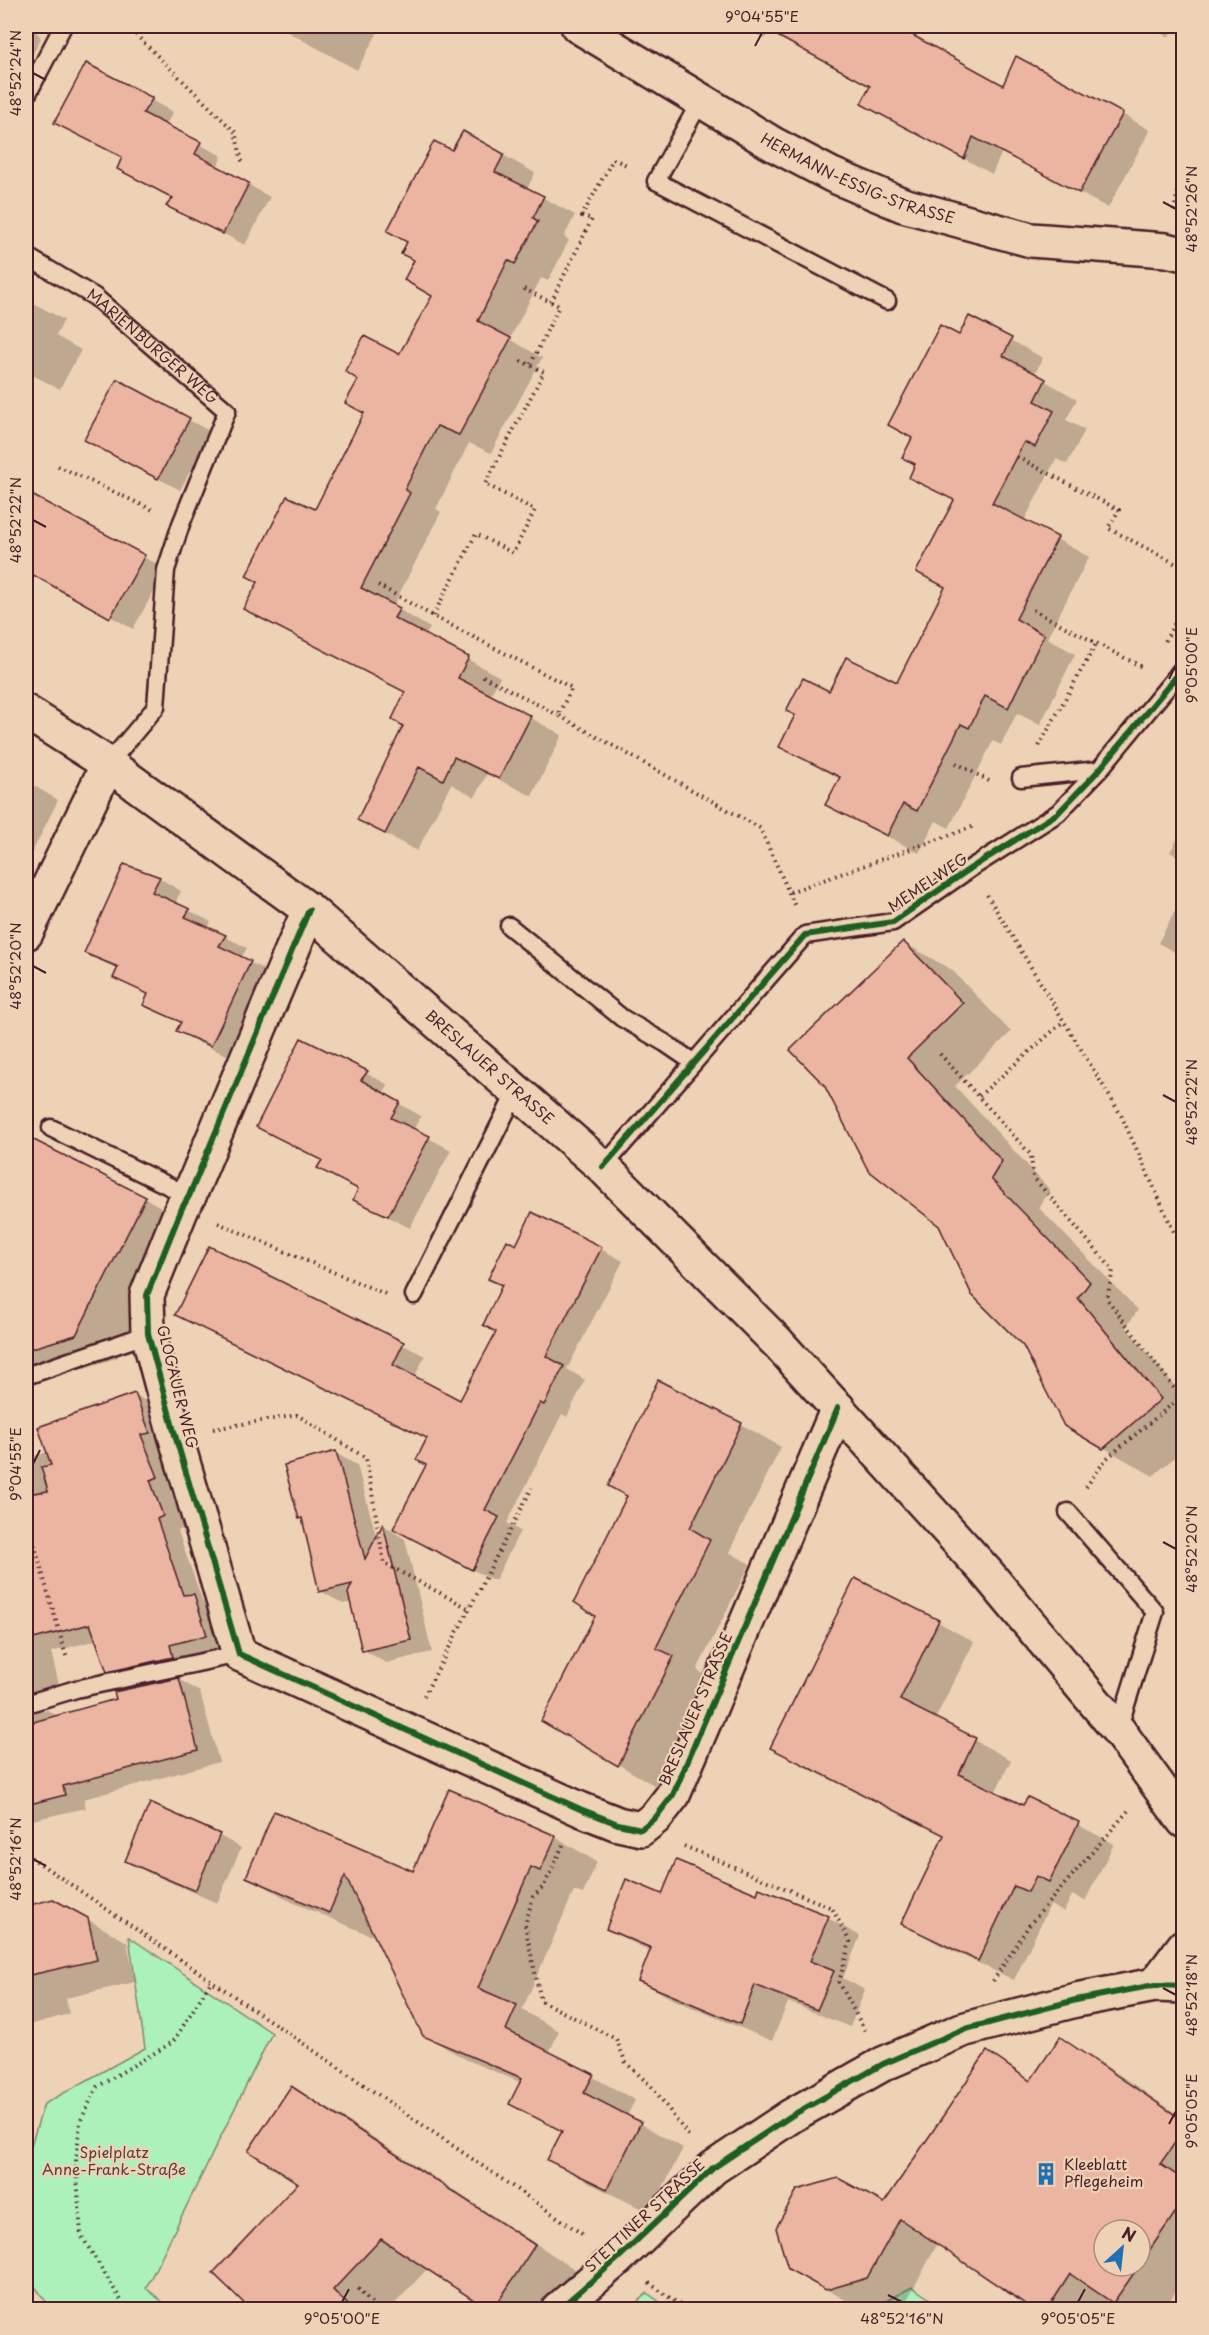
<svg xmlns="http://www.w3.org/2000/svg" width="1209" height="2335" font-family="'Playpen Sans',sans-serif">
	<rect width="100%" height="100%" fill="#eed2b5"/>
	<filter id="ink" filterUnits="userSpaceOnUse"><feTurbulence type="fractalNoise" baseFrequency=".0167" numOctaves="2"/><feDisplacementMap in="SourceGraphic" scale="12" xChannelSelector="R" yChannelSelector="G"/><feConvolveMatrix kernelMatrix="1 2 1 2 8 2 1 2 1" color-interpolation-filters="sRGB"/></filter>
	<g filter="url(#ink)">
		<g fill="#acf0ba" stroke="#7b8872" stroke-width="1.5">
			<path d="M129,1937L272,2033L146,2288L171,2309H51L26,2274V2161L44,2104L145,2048Z"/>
			<path d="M912,2287L945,2309H871Z"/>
			<path d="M647,2293L670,2309H629Z"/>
		</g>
		<g fill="#0003" fill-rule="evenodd">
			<path d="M26,26H37L35,30L41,38L26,68Z"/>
			<path d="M277,26H366L378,32L357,70Z"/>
			<path d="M739,26H893L1004,87L1122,114L1150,130L1108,208L1002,152L992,174L892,119L871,86L769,31L765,39Z"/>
			<path d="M1147,26H1177L1168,37Z"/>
			<path d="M86,65L173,112L165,126L222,156L217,167L270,197L245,245L169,205L175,198L123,158L56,122Z"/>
			<path d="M453,152L503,155L535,173L527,189L575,215L564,237L569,240L548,281L541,278L510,339L542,358L491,453L469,443L436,509L441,512L393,606L430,628L425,636L500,677L490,696L562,735L532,796L487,774L475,797L451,784L417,851L359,820L405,725L406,693L245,609L316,511L434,296L415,260Z"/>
			<path d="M26,299L64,320L56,336L81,350L60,389L26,372Z"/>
			<path d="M970,318L1043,358L1034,375L1077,399L1066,420L1085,430L1067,464L1056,459L1024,521L1089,557L1047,638L1075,654L1040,725L1017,713L1001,745L993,741L949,828L936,821L919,853L827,805L840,779L781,747L830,693L898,684L947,588L955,501L911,477L960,337Z"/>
			<path d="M117,381L211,432L180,490L108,452Z"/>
			<path d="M26,474L32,477L26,489Z"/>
			<path d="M26,493L166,569L133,629L44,579L53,565L26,550Z"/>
			<path d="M26,781L58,800L26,865Z"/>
			<path d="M1184,827V860L1170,852Z"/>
			<path d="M1184,873V892L1176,887Z"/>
			<path d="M159,878L181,891L175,903L211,922L208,928L247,948L241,958L273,974L234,1058L199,1043L178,1031L181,1023L145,1004L149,995L115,977L119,970L86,953Z"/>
			<path d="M1184,894V957L1158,943Z"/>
			<path d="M903,942L952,970L1011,1032L955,1086L1050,1190L1039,1208L1138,1310L1126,1327L1184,1397V1449L1153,1476L1065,1425L1024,1345L940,1225L869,1169Z"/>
			<path d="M301,1040L389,1085L382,1094L421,1116L413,1130L451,1150L410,1228L355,1200L360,1189L323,1161L280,1139Z"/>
			<path d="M26,1138L145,1198L185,1221L117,1358L58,1376L26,1360Z"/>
			<path d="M517,1247L601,1249L623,1261L567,1369L585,1380L567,1417L562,1414L507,1523L520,1531L495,1581L416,1541L427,1465L428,1439L210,1248L425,1356L414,1378L461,1402L497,1332L503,1286L490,1278Z"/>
			<path d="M134,1394L156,1407L179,1490L171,1492L184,1528L178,1531L202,1600L216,1608L228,1648L191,1658L130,1683L108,1671L97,1640L51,1652L63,1701L41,1709L40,1712L47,1710L58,1716L118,1700L178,1679L200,1692L219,1762L84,1799L86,1808L28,1821L26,1820V1458L48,1452Z"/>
			<path d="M741,1424L781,1447L729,1552L750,1564L697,1670L714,1680L659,1788L543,1721Z"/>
			<path d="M335,1453L357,1465L377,1539L384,1526L405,1539L432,1652L386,1663L364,1650L352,1602L343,1604L321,1591L304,1520L300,1518Z"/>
			<path d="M855,1580L938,1622L974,1642L935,1719L1011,1760L995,1793L1024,1807L1029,1799L1114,1844L1085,1901L1072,1895L1064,1912L1050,1905L1014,1980L938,1944L903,1923L945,1836L807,1768L772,1747Z"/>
			<path d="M151,1805L220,1836L241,1848L217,1903L149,1873L127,1860Z"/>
			<path d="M555,1837L597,1862L583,1894L574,1891L522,2010L559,2031L549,2053L635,2100L627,2116L683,2148L650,2213L591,2184L549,2159L563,2132L511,2103L522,2083L467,2060L424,2035L373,1932L372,1936L290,1901L248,1876L414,1873Z"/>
			<path d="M760,1890L828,1918L860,1936L843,1978L865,1990L850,2027L788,2002L772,2041L672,1999L640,1981L651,1952L607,1929L663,1896H758Z"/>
			<path d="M27,1899L36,1905L87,1919L127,1942L135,1982L66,1998L69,2014L26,2026V1900Z"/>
			<path d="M1060,2039L1099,2061L1184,2119V2280L1163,2310H1128L1108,2298L1101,2310H1037L938,2243L907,2300L873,2310H863L789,2268L884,2205L988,2053L1032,2080ZM1104,2230H1140V2266H1104Z"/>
			<path d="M291,2088L339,2115L582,2274L559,2310H492L428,2268L389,2310H253L300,2183Z"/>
			<path d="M26,2301L40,2310H26Z"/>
		</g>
		<g fill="#ecb5a1" stroke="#4a1f2b" stroke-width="1.5">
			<path d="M759,26H896L1003,85L1016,56L1123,113L1079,193L973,137L964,159L861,104L870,86Z"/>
			<path d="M86,63L153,98L143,113L201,142L195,154L249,183L223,234L166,206L173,198L117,169L122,157L54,123Z"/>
			<path d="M463,131L504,154L495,172L544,196L533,218L538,221L515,264L508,260L478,321L511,338L459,435L437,426L405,489L410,493L361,588L400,608L394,618L469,657L458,678L531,716L499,779L454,757L443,780L419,767L385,834L357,820L403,726L392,719L405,692L243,609L258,582L246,576L287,496L315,509L364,413L345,403L358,380L345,371L364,336L399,354L432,296L404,280L414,260L401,254L407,242L387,231L434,141L452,150Z"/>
			<path d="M969,316L1012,338L1003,356L1046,379L1035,401L1054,411L1035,447L1024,442L992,503L1058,537L1016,619L1044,635L1008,708L985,696L969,728L961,724L917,811L903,804L887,836L825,805L840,777L779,747L795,715L786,711L803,678L829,691L846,657L897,682L945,587L916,572L954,500L909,478L915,464L902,458L912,438L888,425L940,325L959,335Z"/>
			<path d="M117,379L190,418L158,479L84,440Z"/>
			<path d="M26,492L145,555L110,618L26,571Z"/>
			<path d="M124,864L160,877L152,892L190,909L185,917L226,935L219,946L251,961L211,1046L176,1031L181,1022L143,1005L148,994L113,978L118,967L84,953Z"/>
			<path d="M903,941L963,1003L907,1058L1002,1161L991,1179L1090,1282L1078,1298L1161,1399L1103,1449L1064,1426L1023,1346L972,1295L939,1226L868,1170L824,1085L790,1050Z"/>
			<path d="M301,1038L368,1071L361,1080L400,1102L391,1118L430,1136L388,1216L353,1200L358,1189L317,1168L322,1160L256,1127Z"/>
			<path d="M26,1136L146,1197L76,1335L26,1350Z"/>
			<path d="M532,1212L602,1247L546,1356L564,1366L544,1405L540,1403L485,1510L499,1517L472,1570L393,1529L426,1465L416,1460L427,1438L175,1315L209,1246L404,1342L393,1365L460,1400L496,1332L483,1325L502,1285L488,1279L507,1240L516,1245Z"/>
			<path d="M658,1380L742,1423L690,1528L710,1540L656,1648L674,1656L618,1766L541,1721L595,1616L574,1602L627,1496L608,1486Z"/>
			<path d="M135,1393L150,1433L141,1435L158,1477L150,1480L163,1516L157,1519L183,1595L194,1594L207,1635L170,1645L173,1657L107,1672L90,1624L26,1641V1494L48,1491L41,1467L51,1465L38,1427Z"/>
			<path d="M336,1451L365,1559L383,1524L411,1640L362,1651L348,1593L352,1584L319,1592L302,1518L299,1519L284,1465Z"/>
			<path d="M855,1578L939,1620L900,1700L976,1738L959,1774L1023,1805L1028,1797L1079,1822L1049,1882L1036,1876L1028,1892L1014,1886L978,1961L901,1924L944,1835L770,1748Z"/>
			<path d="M179,1678L198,1750L63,1786L65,1795L26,1805V1724L116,1699L114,1692Z"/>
			<path d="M449,1789L556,1836L540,1871L531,1867L478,1988L517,2005L506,2030L594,2074L584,2093L641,2122L607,2189L547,2160L562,2131L509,2104L522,2078L423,2036L345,1876L329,1913L246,1877L274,1811L413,1871Z"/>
			<path d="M150,1803L220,1834L195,1891L125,1861Z"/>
			<path d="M676,1860L757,1894L759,1888L829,1916L810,1961L834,1971L817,2010L755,1985L740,2024L638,1981L651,1948L606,1929L626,1879L662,1894Z"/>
			<path d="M53,1899L88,1918L97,1960L26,1976V1906Z"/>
			<path d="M1060,2037L1184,2121V2130L1160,2164L1184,2180V2200L1140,2264V2230H1104V2266H1139L1113,2303L1070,2274L1047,2310H1034L900,2219L867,2278L826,2290L788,2269L776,2228L797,2190L838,2178L884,2203L987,2051L1030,2081Z"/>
			<path d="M291,2086L535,2245L493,2310H489L381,2239L333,2290L353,2310H251L213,2273L298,2183L248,2151Z"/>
		</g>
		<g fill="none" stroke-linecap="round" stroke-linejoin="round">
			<g stroke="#4a1f2b" stroke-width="21">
				<g id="service">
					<path d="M26,97L63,26"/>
					<path d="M701,100L656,181L887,301"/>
					<path id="s1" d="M26,256L95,297L227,411L181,524L166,570L156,707L108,764"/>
					<path d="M1021,778L1099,770"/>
					<path d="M509,926L622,1018L665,1043L693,1062"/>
					<path d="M51,1128L189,1196"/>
					<path d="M603,1167L805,935L893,922L971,868L1058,813L1099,770L1184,667"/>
					<path d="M414,1295L516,1092"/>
					<path d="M26,1376L148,1334"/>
					<path d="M1068,1512L1155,1612L1118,1730"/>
					<path d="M26,1704L76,1689L239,1654"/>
				</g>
			</g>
			<g stroke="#4a1f2b" stroke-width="38">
				<g id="minor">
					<path id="s2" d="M578,26L773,144L832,175L903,205L1031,240L1166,250L1184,254"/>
					<path id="s3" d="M26,712L108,764L309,910L603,1167L778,1343L987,1573L1118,1730L1184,1821"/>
					<path d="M309,910L189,1196L182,1208L147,1295L148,1334L175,1435L239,1654L580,1809L618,1824L641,1829L656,1817L673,1795L838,1408"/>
					<path d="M26,933L108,764"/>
					<path d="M1155,1985L1184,1946"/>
					<path d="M558,2310L616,2260L713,2168L791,2116L883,2064L962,2030L1076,2000L1155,1985L1184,1986"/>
				</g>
			</g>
			<g stroke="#4a1f2b" stroke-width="4" stroke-dasharray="1.5 4.5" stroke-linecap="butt">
				<path d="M127,26L235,132L243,165"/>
				<path d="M1174,211L1184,161"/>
				<path d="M524,289L559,306L530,366"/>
				<path d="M551,302L592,219L582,216L613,159L629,166"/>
				<path d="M1017,457L1119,510L1108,528L1184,568"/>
				<path d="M58,466L153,510"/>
				<path d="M378,585L433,616L572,688L558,715L760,828L795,906"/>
				<path d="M1033,610L1144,668"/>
				<path d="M433,616L476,534L513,553L535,510L485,484L544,372L517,359"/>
				<path d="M1165,641L1184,606"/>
				<path d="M483,676L558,715"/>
				<path d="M1039,746L1097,642"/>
				<path d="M956,763L991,782"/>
				<path d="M790,892L975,826"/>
				<path d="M987,895L1121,1115L1184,1254"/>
				<path d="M940,1054L1031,1155L1033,1177L1113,1270L1107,1299L1181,1397"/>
				<path d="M979,1096L1063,1022"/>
				<path d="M218,1223L385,1294"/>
				<path d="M213,1429L297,1415L366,1458L384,1563L468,1608"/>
				<path d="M1086,1487L1106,1459L1181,1397L1184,1388"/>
				<path d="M26,1516L67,1659"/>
				<path d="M424,1696L532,1488"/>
				<path d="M1177,1744L1180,1738L1184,1716"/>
				<path d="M563,1845L544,1886L533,1897L525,1925L541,2001L616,2039L626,2063L653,2088L690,2138"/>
				<path d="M684,1846L832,1908L850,1942L839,1982L865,2031"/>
				<path d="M26,1854L585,2236"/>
				<path d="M993,1981L1030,1924L1128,1811"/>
				<path d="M649,2283L687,2310"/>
				<path d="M358,2289L378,2310"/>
				<path d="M127,2310L81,2235L76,2161L80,2122L97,2087L173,2042L212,1980"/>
			</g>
			<use href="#service" stroke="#eed2b5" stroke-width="16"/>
			<use href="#minor" stroke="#eed2b5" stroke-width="33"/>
			<g stroke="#eed2b5" stroke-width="10">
				<g id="cycleway">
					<path d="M309,910L189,1196L182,1208L147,1295L148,1334L175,1435L239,1654L580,1809L618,1824L641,1829L656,1817L673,1795L838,1408"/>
					<path d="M603,1167L805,935L893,922L971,868L1058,813L1099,770L1184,667"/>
					<path d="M558,2310L616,2260L713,2168L791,2116L883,2064L962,2030L1076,2000L1155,1985L1184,1986"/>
				</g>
			</g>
			<use href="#cycleway" stroke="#1b5e20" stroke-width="6"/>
		</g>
	</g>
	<path fill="none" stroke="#4a1f2b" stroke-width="2" d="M755,46L762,33M33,73L46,80M1163,202L1176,209M33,520L46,527M1169,679L1176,665M33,966L46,973M1163,1095L1176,1102M33,1464L40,1450M1163,1542L1176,1549M33,1859L46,1866M1163,1988L1176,1995M1169,2124L1176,2111M888,2295L902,2302M342,2302L349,2289M1078,2302L1085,2289"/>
	<defs>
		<g id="building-bare" transform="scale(1.8)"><path d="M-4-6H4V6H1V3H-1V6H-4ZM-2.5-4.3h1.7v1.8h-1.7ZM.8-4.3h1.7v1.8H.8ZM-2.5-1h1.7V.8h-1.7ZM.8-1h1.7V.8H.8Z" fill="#1f6fb2" stroke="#eed2b5" stroke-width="2.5" paint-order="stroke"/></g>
	</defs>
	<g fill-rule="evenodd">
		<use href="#building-bare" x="1046" y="2174"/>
	</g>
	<g text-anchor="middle" stroke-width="4.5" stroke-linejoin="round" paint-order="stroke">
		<g font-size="15" fill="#4a1f2b" stroke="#eed2b5">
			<text dy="5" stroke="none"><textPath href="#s2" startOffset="320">HERMANN-ESSIG-STRASSE</textPath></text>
			<text dy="5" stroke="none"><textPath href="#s1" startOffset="156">MARIENBURGER WEG</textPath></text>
			<text transform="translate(928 883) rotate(-34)" y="5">MEMELWEG</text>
			<text dy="5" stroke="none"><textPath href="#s3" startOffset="585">BRESLAUER STRASSE</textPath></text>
			<text transform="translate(177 1387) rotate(76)" y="5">GLOGAUER WEG</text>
			<text transform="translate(696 1709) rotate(-67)" y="5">BRESLAUER STRASSE</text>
			<text transform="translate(645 2216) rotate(-43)" y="5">STETTINER STRASSE</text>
		</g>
		<g font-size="15" fill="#593e40" stroke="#eed2b5">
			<text x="114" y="2158">Spielplatz<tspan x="114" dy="17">Anne-Frank-Straße</tspan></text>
		</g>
		<g font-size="15" fill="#4a1f2b" stroke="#eed2b5" text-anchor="start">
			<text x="1064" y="2170">Kleeblatt<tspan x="1064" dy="17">Pflegeheim</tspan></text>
		</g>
	</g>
	<rect width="1209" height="2335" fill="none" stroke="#eed2b5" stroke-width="66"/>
	<g transform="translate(1122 2248) rotate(27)"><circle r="28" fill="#eed2b5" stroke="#ac8a7e" stroke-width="1.5"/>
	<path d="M0-4.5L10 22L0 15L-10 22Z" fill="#1f6fb2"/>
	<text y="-9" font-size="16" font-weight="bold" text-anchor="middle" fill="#4a1f2b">N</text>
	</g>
	<rect x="33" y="33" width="1143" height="2269" fill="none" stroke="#4a1f2b" stroke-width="2"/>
	<g font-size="15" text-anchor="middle" fill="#4a1f2b">
		<text x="762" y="22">9°04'55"E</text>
		<text transform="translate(16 73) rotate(-90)" y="5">48°52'24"N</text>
		<text transform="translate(1192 209) rotate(-90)" y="5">48°52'26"N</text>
		<text transform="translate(16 520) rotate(-90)" y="5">48°52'22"N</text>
		<text transform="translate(1192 665) rotate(-90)" y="5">9°05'00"E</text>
		<text transform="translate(16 966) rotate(-90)" y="5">48°52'20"N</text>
		<text transform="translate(1192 1102) rotate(-90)" y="5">48°52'22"N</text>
		<text transform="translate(16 1464) rotate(-90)" y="5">9°04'55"E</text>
		<text transform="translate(1192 1549) rotate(-90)" y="5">48°52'20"N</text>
		<text transform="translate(16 1859) rotate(-90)" y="5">48°52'16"N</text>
		<text transform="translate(1192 1995) rotate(-90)" y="5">48°52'18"N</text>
		<text transform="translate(1192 2111) rotate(-90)" y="5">9°05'05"E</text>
		<text x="342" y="2324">9°05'00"E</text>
		<text x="902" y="2324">48°52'16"N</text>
		<text x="1078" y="2324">9°05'05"E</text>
	</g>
</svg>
